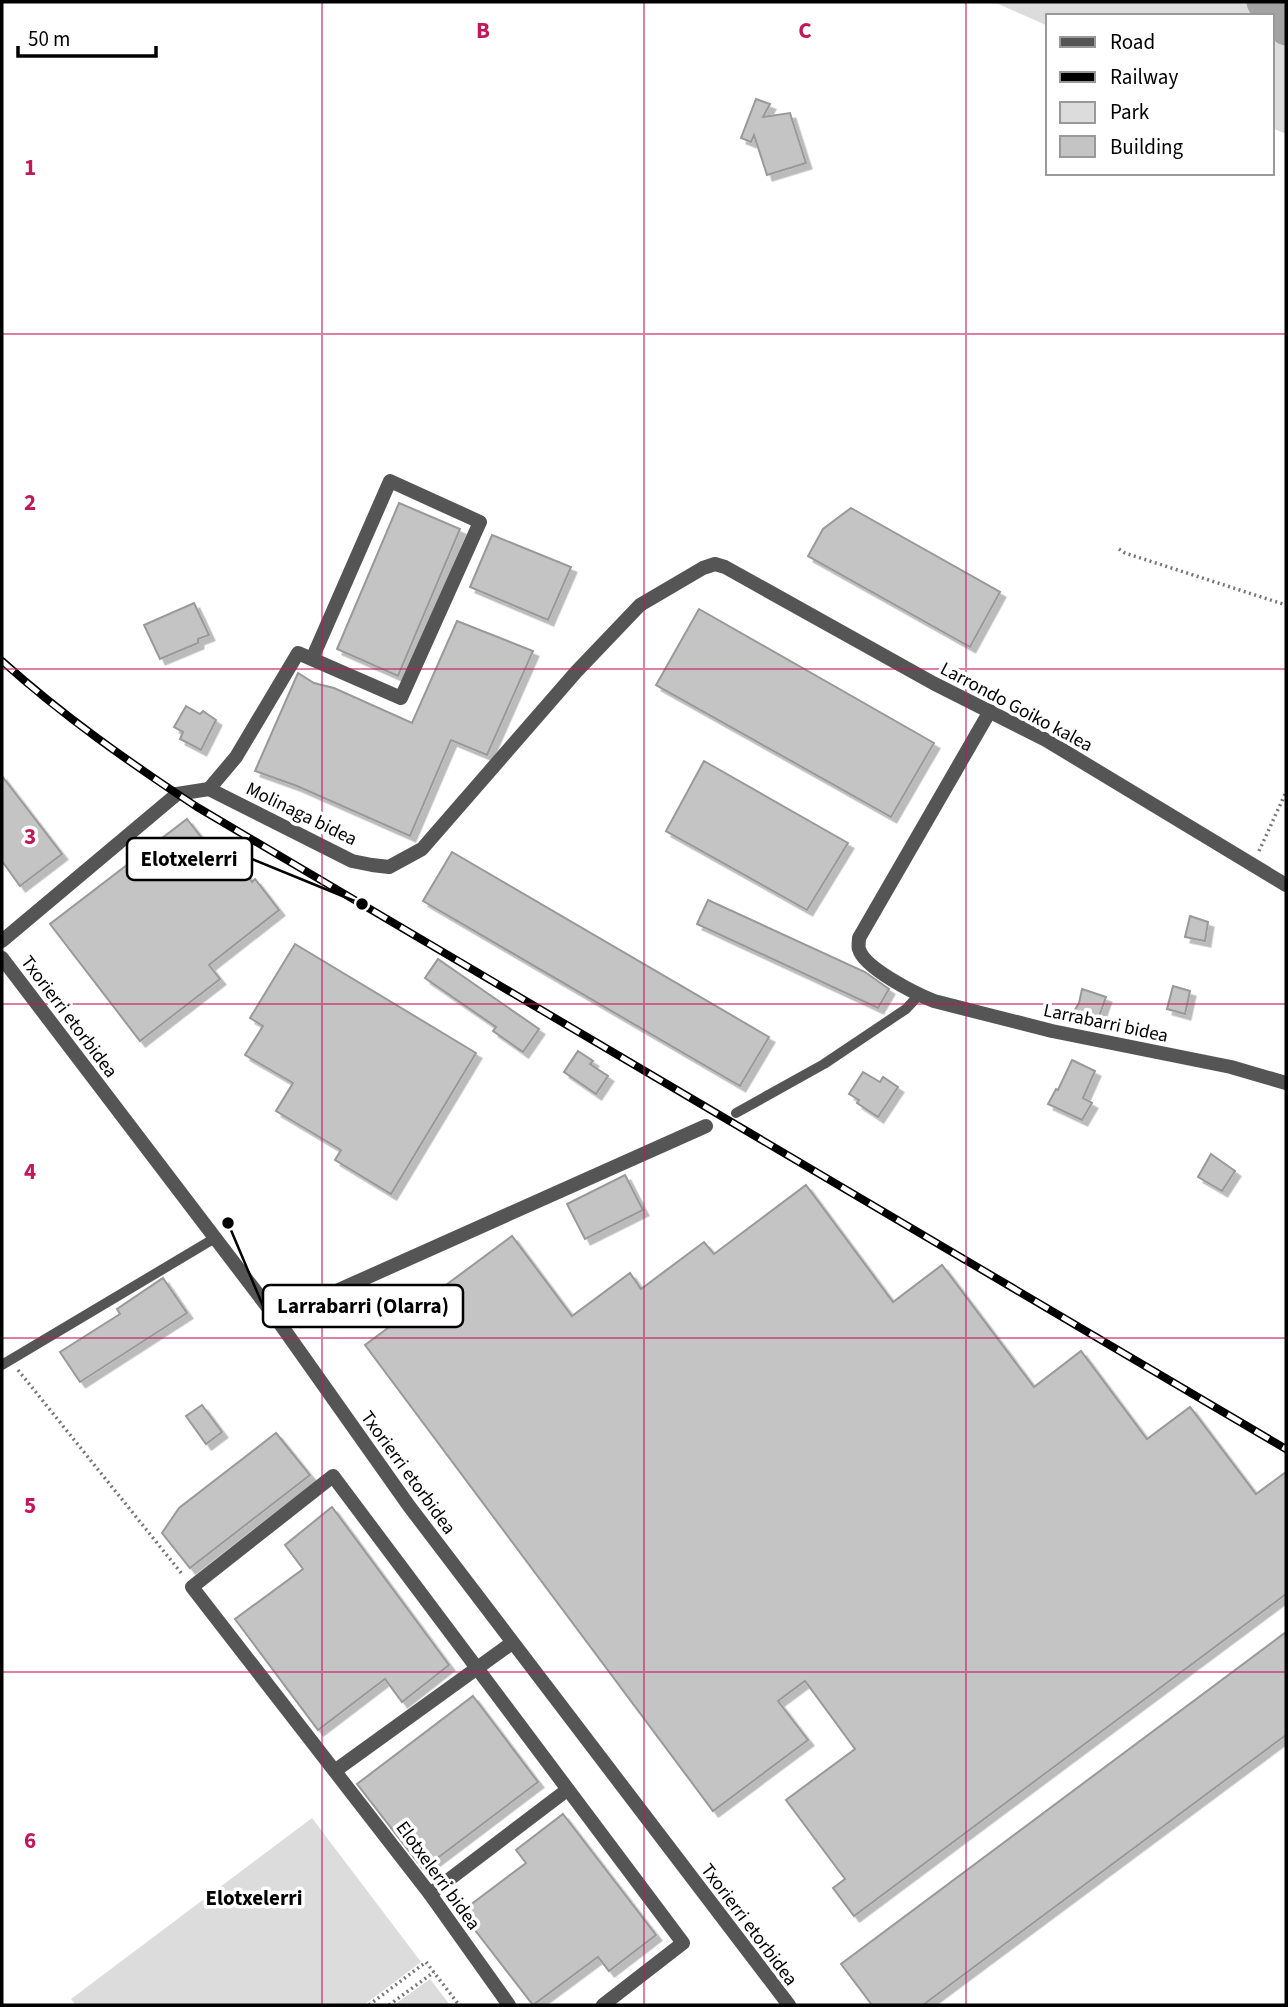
<svg xmlns="http://www.w3.org/2000/svg" width="1288" height="2007" font-family="'Source Sans 3',sans-serif">
	<defs>
		<filter id="shadow"><feDropShadow dx="5.5" dy="5.5" stdDeviation="0" flood-color="#0004"/></filter>
	</defs>
	<rect width="100%" height="100%" fill="#fff"/>
	<g fill="#dcdcdc">
		<path d="M994,2H1286V134L1272,128V16H1048V26Z"/>
		<path d="M312,1818L421,1962L364,2005H76L71,1999Z"/>
		<path d="M430,1979L450,2005H394Z"/>
	</g>
	<g fill="none" stroke-linecap="round" stroke-linejoin="round">
		<path stroke="#a3a3a3" stroke-width="33" d="M1263,2L1267,9L1286,29"/>
	</g>
	<g fill="#c4c4c4" stroke="#999" stroke-width="2" filter="url(#shadow)">
		<path d="M756,99L770,104L763,117L790,113L806,163L767,175L754,135L751,142L741,138Z"/>
		<path d="M399,503L460,529L398,676L337,649Z"/>
		<path d="M851,508L1000,592L970,647L808,556L823,529Z"/>
		<path d="M492,535L571,567L548,620L470,587Z"/>
		<path d="M194,603L209,635L198,639V643L160,659L144,625Z"/>
		<path d="M699,609L934,743L891,817L656,685Z"/>
		<path d="M457,621L533,651L487,755L451,740L410,836L297,786L255,771L298,673L314,683L334,688L412,723Z"/>
		<path d="M186,706L200,714L203,711L216,720L201,750L180,739L183,732L174,727Z"/>
		<path d="M704,761L848,843L807,910L666,831Z"/>
		<path d="M2,776L62,854L20,886L2,861Z"/>
		<path d="M187,819L234,879L244,871L252,882L255,879L279,910L209,965L220,979L140,1041L50,924Z"/>
		<path d="M452,852L769,1037L740,1086L423,901Z"/>
		<path d="M708,900L865,972L889,989L878,1008L697,924Z"/>
		<path d="M1190,916L1208,922L1205,941L1185,937Z"/>
		<path d="M295,944L476,1053L391,1194L335,1160L341,1150L276,1111L293,1083L245,1055L263,1026L250,1018Z"/>
		<path d="M438,959L539,1029L523,1052L493,1031L496,1027L425,978Z"/>
		<path d="M1173,986L1190,991L1185,1014L1167,1009Z"/>
		<path d="M1082,989L1106,997L1096,1025L1071,1016L1079,1003Z"/>
		<path d="M578,1051L593,1061L590,1064L608,1076L596,1094L564,1072Z"/>
		<path d="M1072,1060L1095,1071L1083,1098L1092,1103L1082,1120L1048,1104L1056,1089L1058,1090Z"/>
		<path d="M863,1072L880,1082L883,1077L898,1087L878,1117L857,1103L859,1100L849,1094Z"/>
		<path d="M1211,1154L1235,1171L1222,1191L1198,1177Z"/>
		<path d="M625,1175L643,1210L585,1239L567,1204Z"/>
		<path d="M806,1185L893,1302L942,1265L1034,1387L1081,1351L1147,1439L1190,1407L1256,1494L1286,1472V1594L854,1916L833,1888L845,1879L786,1800L855,1749L805,1681L778,1701L808,1740L713,1811L365,1345L512,1236L572,1316L630,1273L641,1289L704,1242L714,1254Z"/>
		<path d="M163,1278L187,1313L80,1382L60,1352L120,1314L117,1309Z"/>
		<path d="M202,1405L222,1432L206,1444L186,1416Z"/>
		<path d="M276,1433L310,1475L190,1568L162,1533L179,1508Z"/>
		<path d="M332,1507L449,1665L402,1702L385,1679L318,1730L235,1619L303,1569L285,1545Z"/>
		<path d="M1286,1632V1735L923,2005H872L841,1964Z"/>
		<path d="M473,1696L538,1782L423,1869L357,1784Z"/>
		<path d="M563,1814L656,1935L609,1971L598,1957L533,2005L461,1912L526,1863L516,1850Z"/>
	</g>
	<g fill="none" stroke-linecap="round" stroke-linejoin="round">
		<g stroke="#777" stroke-width="3.5" stroke-dasharray="2 3.5" stroke-linecap="butt">
			<path d="M1119,549L1125,553L1286,605"/>
			<path d="M1259,851L1286,792"/>
			<path d="M18,1370L182,1574"/>
			<path d="M369,2005L426,1962L459,2005"/>
			<path d="M389,2005L434,1972"/>
		</g>
		<g stroke="#555" stroke-width="10">
			<path d="M736,1113L824,1064L906,1009L919,995"/>
			<path d="M2,1365L215,1238"/>
		</g>
		<g stroke="#555" stroke-width="14">
			<path d="M990,711L859,938C859,940 858,948 859,949C864,968 916,994 934,1001L1052,1031L1231,1067L1286,1083"/>
			<path d="M209,789L236,757L298,653L401,698L480,522L390,481L312,659"/>
			<path d="M2,941L177,794L209,789L352,861L372,865L389,867L422,849L576,672L640,605L703,568L715,564L725,567L933,683L1046,740L1286,885"/>
			<path d="M276,1318L706,1126"/>
			<path d="M336,1770L512,1643"/>
			<path d="M430,1894L567,1790"/>
			<path d="M509,2005L430,1894L192,1587L333,1476L683,1943L603,2005"/>
		</g>
		<path stroke="#555" stroke-width="14" d="M2,958L276,1318L409,1506L789,2005"/>
		<g stroke="#000" stroke-width="8">
			<path id="rail" d="M2,661C63,716 129,762 197,807L1286,1449"/>
		</g>
		<use href="#rail" stroke="#fff" stroke-width="5" stroke-dasharray="16" stroke-linecap="butt"/>
	</g>
	<path fill="none" stroke="#c2185b" stroke-width="2" stroke-opacity="0.55" d="M322,2V2005M644,2V2005M966,2V2005M2,334H1286M2,669H1286M2,1004H1286M2,1338H1286M2,1672H1286"/>
	<g text-anchor="middle" stroke-width="7" stroke-linejoin="round" paint-order="stroke">
		<g font-size="19" fill="#000" stroke="#fff">
			<text transform="translate(1017 706) rotate(28)" y="7">Larrondo Goiko kalea</text>
			<text transform="translate(302 813) rotate(26)" y="7">Molinaga bidea</text>
			<text transform="translate(70 1016) rotate(53)" y="7">Txorierri etorbidea</text>
			<text transform="translate(1106 1022) rotate(12)" y="7">Larrabarri bidea</text>
			<text transform="translate(409 1472) rotate(54)" y="7">Txorierri etorbidea</text>
			<text transform="translate(439 1875) rotate(54)" y="7">Elotxelerri bidea</text>
			<text transform="translate(750 1924) rotate(53)" y="7">Txorierri etorbidea</text>
		</g>
		<g font-size="21" font-weight="bold" fill="#000" stroke="#fff">
			<text x="254" y="1905">Elotxelerri</text>
		</g>
	</g>
	<g font-size="23" text-anchor="middle" font-weight="bold" fill="#c2185b" stroke="#fff" stroke-width="7" stroke-linejoin="round" paint-order="stroke">
		<text x="483" y="38">B</text>
		<text x="805" y="38">C</text>
		<text x="30" y="175">1</text>
		<text x="30" y="510">2</text>
		<text x="30" y="844">3</text>
		<text x="30" y="1179">4</text>
		<text x="30" y="1513">5</text>
		<text x="30" y="1848">6</text>
	</g>
	<path fill="none" stroke="#000" stroke-width="2.5" d="M362 904L252 859M228 1223L263 1306"/>
	<g fill="#000" stroke="#fff" stroke-width="2.5">
		<circle cx="362" cy="904" r="7"/>
		<circle cx="228" cy="1223" r="7"/>
	</g>
	<g fill="#fff" stroke="#000" stroke-width="2.5">
		<rect x="127" y="838" width="125" height="42" rx="7"/>
		<rect x="263" y="1285" width="200" height="42" rx="7"/>
	</g>
	<g font-size="21" text-anchor="middle" font-weight="bold" fill="#000">
		<text x="189" y="866">Elotxelerri</text>
		<text x="363" y="1313">Larrabarri (Olarra)</text>
	</g>
	<rect width="1288" height="2007" fill="none" stroke="#000000" stroke-width="7"/>
	<rect x="1046" y="14" width="228" height="161" fill="#ffffff" stroke="#999999" stroke-width="2"/>
	<rect x="1060" y="37" width="35" height="10" fill="#555555" stroke="#999999" stroke-width="2"/>
	<text x="1110" y="49" font-size="21" fill="#000000">Road</text>
	<rect x="1060" y="72" width="35" height="10" fill="#000000" stroke="#999999" stroke-width="2"/>
	<text x="1110" y="84" font-size="21" fill="#000000">Railway</text>
	<rect x="1060" y="102" width="35" height="21" fill="#dcdcdc" stroke="#999999" stroke-width="2"/>
	<text x="1110" y="119" font-size="21" fill="#000000">Park</text>
	<rect x="1060" y="136" width="35" height="21" fill="#c4c4c4" stroke="#999999" stroke-width="2"/>
	<text x="1110" y="154" font-size="21" fill="#000000">Building</text>
	<path d="M18 46v10h138v-10" fill="none" stroke="#000000" stroke-width="3.5"/>
	<text x="28" y="46" font-size="21" fill="#000000" stroke="#ffffff" stroke-width="5" paint-order="stroke">50 m</text>
</svg>
